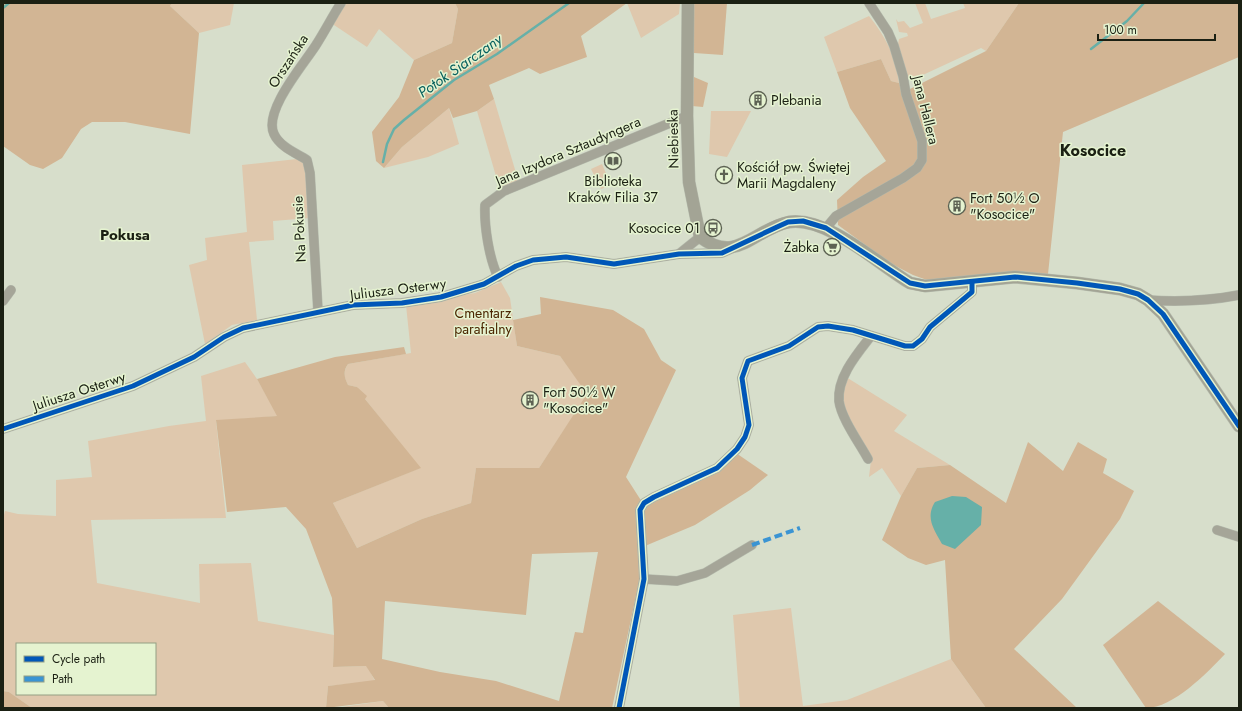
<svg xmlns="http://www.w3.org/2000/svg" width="1242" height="711" font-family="Jost,sans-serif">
	<rect width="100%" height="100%" fill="#d7decb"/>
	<g fill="#dfc8ad" fill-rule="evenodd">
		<path d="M172,3H234L230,25L199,33L170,6Z"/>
		<path d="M346,3H455L458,9L452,43L414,60L379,29L367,47L331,23Z"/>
		<path d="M627,3H680L679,14L641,38Z"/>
		<path d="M915,3H925L931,19L965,8L963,3H1019L986,51L981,48L912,80L906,77L898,44L899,39L908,36L907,33L899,32L896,19L898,22L904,21L910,28L923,23Z"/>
		<path d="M869,16C885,36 897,57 899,83L891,81L881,59L837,72L824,37Z"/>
		<path d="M494,99L519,183L500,190L477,111Z"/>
		<path d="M449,108L459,144L428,157L384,168L402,147Z"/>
		<path d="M711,111H751L727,157L709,154Z"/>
		<path d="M297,159L306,164L310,218L273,221L274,240L249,242L257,320L232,325L205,344L189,265L207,260L205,238L247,232L242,165Z"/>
		<path d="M602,164L611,185L601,189L591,169Z"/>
		<path d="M501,282L510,298L517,346L560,356L588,394L539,468H476L471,503L422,519L357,548L333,503L420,468L365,399L357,387L348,385C344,377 343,372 348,364L411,353L406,305L475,293Z"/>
		<path d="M245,362L257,379L278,416L216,421L226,518L91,520L97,583L200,603L199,564L251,563L258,621L334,635L333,667L367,666L375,681L328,686L326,708H32L9,692L3,691V519L5,511L18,514L56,516V480L92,477L88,441L169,426L206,421L201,376ZM17,644H155V694H17Z"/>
		<path d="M846,377L907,415L894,431L950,465L917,468L901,496L882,468L869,477L871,460L841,402Z"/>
		<path d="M791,608L803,706L847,700L951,659L986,708H740L733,615Z"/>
		<path d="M383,701L389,708H335Z"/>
	</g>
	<g fill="#d2b594" fill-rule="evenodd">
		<path d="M3,3H172L170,6L199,33L190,134L125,122H92L81,129L62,158L43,169L30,165L3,146Z"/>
		<path d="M455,3H627L581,36L587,57L540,74L529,68L489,85L494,99L477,111L453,118L449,108L402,147L384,168L376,161L372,132L399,97L414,60L452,43L458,9Z"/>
		<path d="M694,3H727L723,55L694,53Z"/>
		<path d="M1019,3H1239V57L1063,132L1048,274H1011L927,280L913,275L890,263L838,225L837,200L863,177L886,161L850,108L837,72L881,59L891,81L899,83L904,92L986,51Z"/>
		<path d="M694,77L708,83L703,107L692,106Z"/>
		<path d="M540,297L613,310L644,329L661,360L676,370L626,477L642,502L635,509L639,550V582L612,708H389L383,701L326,708L328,686L375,680L366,666L333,667L334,635L332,598L306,529L286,507L227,512L216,420L277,416L257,379L335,357L404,347L406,354L348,364C343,371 344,377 348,385L357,387L367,396L365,399L421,468L333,503L357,548L422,519L471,503L476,468H539L587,394L560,356L517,346L513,320L541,314ZM598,552L583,633L575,632L559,701L496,681L440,672L382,659L385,601L526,615L532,554Z"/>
		<path d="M1028,442L1063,471L1078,442L1107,459L1103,473L1134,491L1120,519L1062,599L1014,649L1077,708H986L951,659L945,560L926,565L908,558L882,540L901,496L917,468L950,465L1006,503Z"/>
		<path d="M736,453L768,475L750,490L695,525L645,546L642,511L648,502Z"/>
		<path d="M1158,601L1225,654C1207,673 1173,708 1146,708L1103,645Z"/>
		<path d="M3,691L9,692L32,708H3Z"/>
	</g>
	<path fill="#66b0a8" d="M952,496L966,497L982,507L981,525L955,549L942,544C934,529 925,518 935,502Z"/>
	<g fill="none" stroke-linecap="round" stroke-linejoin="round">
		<g stroke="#66b0a8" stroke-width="2.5">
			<path d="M3,8L9,3"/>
			<path d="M1091,49L1127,21L1144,3"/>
			<path d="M383,162L387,144L394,129L404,120L454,80L497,54L569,3"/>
		</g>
		<g stroke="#b4baac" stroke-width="10">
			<g id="street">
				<path d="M826,228L836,216L903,178L917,168L922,160V141L906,94L903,76L894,46L888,32L869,3"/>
				<path d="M679,254L700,237"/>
				<path d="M498,277C489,258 484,226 485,205L504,191L687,116"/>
				<path d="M1148,300C1179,302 1208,301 1239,295"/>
				<path d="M3,301L11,290"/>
				<path d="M318,311L310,173L307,160C296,153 280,147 274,134C263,111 304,64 316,45C325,31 332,17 341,3"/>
				<path d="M3,429L133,386L194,357L224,337L243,328L353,305L402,303L441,297L484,284L516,266L533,260L566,257L614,264L679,254L722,253L733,248"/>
				<path d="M868,459C860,444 841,418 839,401C837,377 857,354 871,336"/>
				<path d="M1217,530L1239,537"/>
				<path d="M644,579L677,581L705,573L752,545"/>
				<path d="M619,708L644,579L640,510L644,503L654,497L717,468L737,449L745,437L749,425L742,378L748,361L789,346L818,327L828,326L853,330L905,346H913L922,339L930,327L972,292V282"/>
			</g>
		</g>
		<g stroke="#b4baac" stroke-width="13">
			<path id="secondary" d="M688,3L687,116L689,182L700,237C737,265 754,229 789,222C827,216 878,264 910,283L925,286L1015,277L1077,283L1120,289L1138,294L1148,300L1163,314L1239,426"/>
		</g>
		<use href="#street" stroke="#a5a598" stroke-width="9"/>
		<use href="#secondary" stroke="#a3a495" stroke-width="12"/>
		<path stroke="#3a94d3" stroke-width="4" stroke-dasharray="8 4" stroke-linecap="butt" d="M752,545L800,528"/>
		<g stroke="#e5f3d0" stroke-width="8">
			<g id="cycleway">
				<path d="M3,429L133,386L194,357L224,337L243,328L353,305L402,303L441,297L484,284L516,266L533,260L566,257L614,264L679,254L722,253L777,227L788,222L803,221L826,228L910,283L925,286L1015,277L1077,283L1120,289L1138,294L1148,300L1163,314L1239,426"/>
				<path d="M619,708L644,579L640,510L644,503L654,497L717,468L737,449L745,437L749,425L742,378L748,361L789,346L818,327L828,326L853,330L905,346H913L922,339L930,327L972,292V282"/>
			</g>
		</g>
		<use href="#cycleway" stroke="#0057b8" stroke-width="5"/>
	</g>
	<defs>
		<g id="building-ring" transform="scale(0.9)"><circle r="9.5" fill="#e5f3d0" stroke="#5d6253" stroke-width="1.5"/><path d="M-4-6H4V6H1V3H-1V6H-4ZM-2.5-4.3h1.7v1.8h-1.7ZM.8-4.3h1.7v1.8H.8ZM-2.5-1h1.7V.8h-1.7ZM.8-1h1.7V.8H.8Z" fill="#5d6253"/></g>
		<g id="library-ring" transform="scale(0.9)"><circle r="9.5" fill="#e5f3d0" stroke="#5d6253" stroke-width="1.5"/><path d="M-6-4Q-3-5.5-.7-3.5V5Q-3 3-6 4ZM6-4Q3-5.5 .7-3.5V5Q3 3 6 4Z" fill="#5d6253"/></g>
		<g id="church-ring" transform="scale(0.9)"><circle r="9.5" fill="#e5f3d0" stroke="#5d6253" stroke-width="1.5"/><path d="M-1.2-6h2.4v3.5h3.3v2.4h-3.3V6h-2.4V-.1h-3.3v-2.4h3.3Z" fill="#5d6253"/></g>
		<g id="bus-ring" transform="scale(0.9)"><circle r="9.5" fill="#e5f3d0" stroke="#5d6253" stroke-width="1.5"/><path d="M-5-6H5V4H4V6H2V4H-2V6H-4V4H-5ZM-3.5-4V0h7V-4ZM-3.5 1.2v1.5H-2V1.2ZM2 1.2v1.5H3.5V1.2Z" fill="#5d6253"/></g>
		<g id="supermarket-ring" transform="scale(0.9)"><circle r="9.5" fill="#e5f3d0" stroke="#5d6253" stroke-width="1.5"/><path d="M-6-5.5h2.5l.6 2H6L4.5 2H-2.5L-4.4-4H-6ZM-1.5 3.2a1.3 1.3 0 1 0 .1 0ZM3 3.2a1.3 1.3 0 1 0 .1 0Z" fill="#5d6253"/></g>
	</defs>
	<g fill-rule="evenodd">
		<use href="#building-ring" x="758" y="100"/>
		<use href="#library-ring" x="613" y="161"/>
		<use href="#church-ring" x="724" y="175"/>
		<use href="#building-ring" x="957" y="206"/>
		<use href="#bus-ring" x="713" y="228"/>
		<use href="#supermarket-ring" x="832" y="247"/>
		<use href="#building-ring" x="530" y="400"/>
	</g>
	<g text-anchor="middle" stroke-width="3" stroke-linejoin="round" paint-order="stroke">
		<g font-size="14" fill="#1b2013" stroke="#e5f3d0">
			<text transform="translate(288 61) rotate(-57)" y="5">Orszańska</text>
			<text transform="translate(926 110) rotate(76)" y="5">Jana Hallera</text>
			<text transform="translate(673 139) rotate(-91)" y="5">Niebieska</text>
			<text transform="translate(568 151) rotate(-23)" y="5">Jana Izydora Sztaudyngera</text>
			<text transform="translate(299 229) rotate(-93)" y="5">Na Pokusie</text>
			<text transform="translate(398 289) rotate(-7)" y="5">Juliusza Osterwy</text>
			<text transform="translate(79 391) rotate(-18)" y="5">Juliusza Osterwy</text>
		</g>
		<g font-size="14" fill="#1b2013" stroke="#e5f3d0" text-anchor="start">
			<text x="771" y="105">Plebania</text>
			<text x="737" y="172">Kościół pw. Świętej<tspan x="737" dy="16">Marii Magdaleny</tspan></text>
			<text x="613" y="186" text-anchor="middle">Biblioteka<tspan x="613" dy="16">Kraków Filia 37</tspan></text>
			<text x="970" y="203">Fort 50½ O<tspan x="970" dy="16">"Kosocice"</tspan></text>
			<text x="700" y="233" text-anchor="end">Kosocice 01</text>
			<text x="819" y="252" text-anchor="end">Żabka</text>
			<text x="543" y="397">Fort 50½ W<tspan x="543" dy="16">"Kosocice"</tspan></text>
		</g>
		<g font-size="14" fill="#4b2601" stroke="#e5f3d0">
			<text x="483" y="318">Cmentarz<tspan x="483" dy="16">parafialny</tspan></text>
		</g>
		<g font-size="15" font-style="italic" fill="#09605e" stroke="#e5f3d0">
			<text transform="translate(460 66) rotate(-35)" y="5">Potok Siarczany</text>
		</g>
		<g font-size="15" font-weight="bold" fill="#1b2013" stroke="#e5f3d0">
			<text x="125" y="240">Pokusa</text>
		</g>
		<g font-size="16" font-weight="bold" fill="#1b2013" stroke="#e5f3d0">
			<text x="1093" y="156">Kosocice</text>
		</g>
	</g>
	<rect width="1242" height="711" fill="none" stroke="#1b2013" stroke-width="8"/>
	<rect x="16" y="643" width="140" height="52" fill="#e5f3d0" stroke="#949f84"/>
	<rect x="24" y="656" width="20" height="6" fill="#0057b8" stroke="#949f84"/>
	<text x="52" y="663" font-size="12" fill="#1b2013">Cycle path</text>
	<rect x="24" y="676" width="20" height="6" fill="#3a94d3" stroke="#949f84"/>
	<text x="52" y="683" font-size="12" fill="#1b2013">Path</text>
	<path d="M1098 34v6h117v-6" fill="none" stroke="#1b2013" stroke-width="2"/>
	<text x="1104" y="34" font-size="12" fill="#1b2013" stroke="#e5f3d0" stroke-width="3" paint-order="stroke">100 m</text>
</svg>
